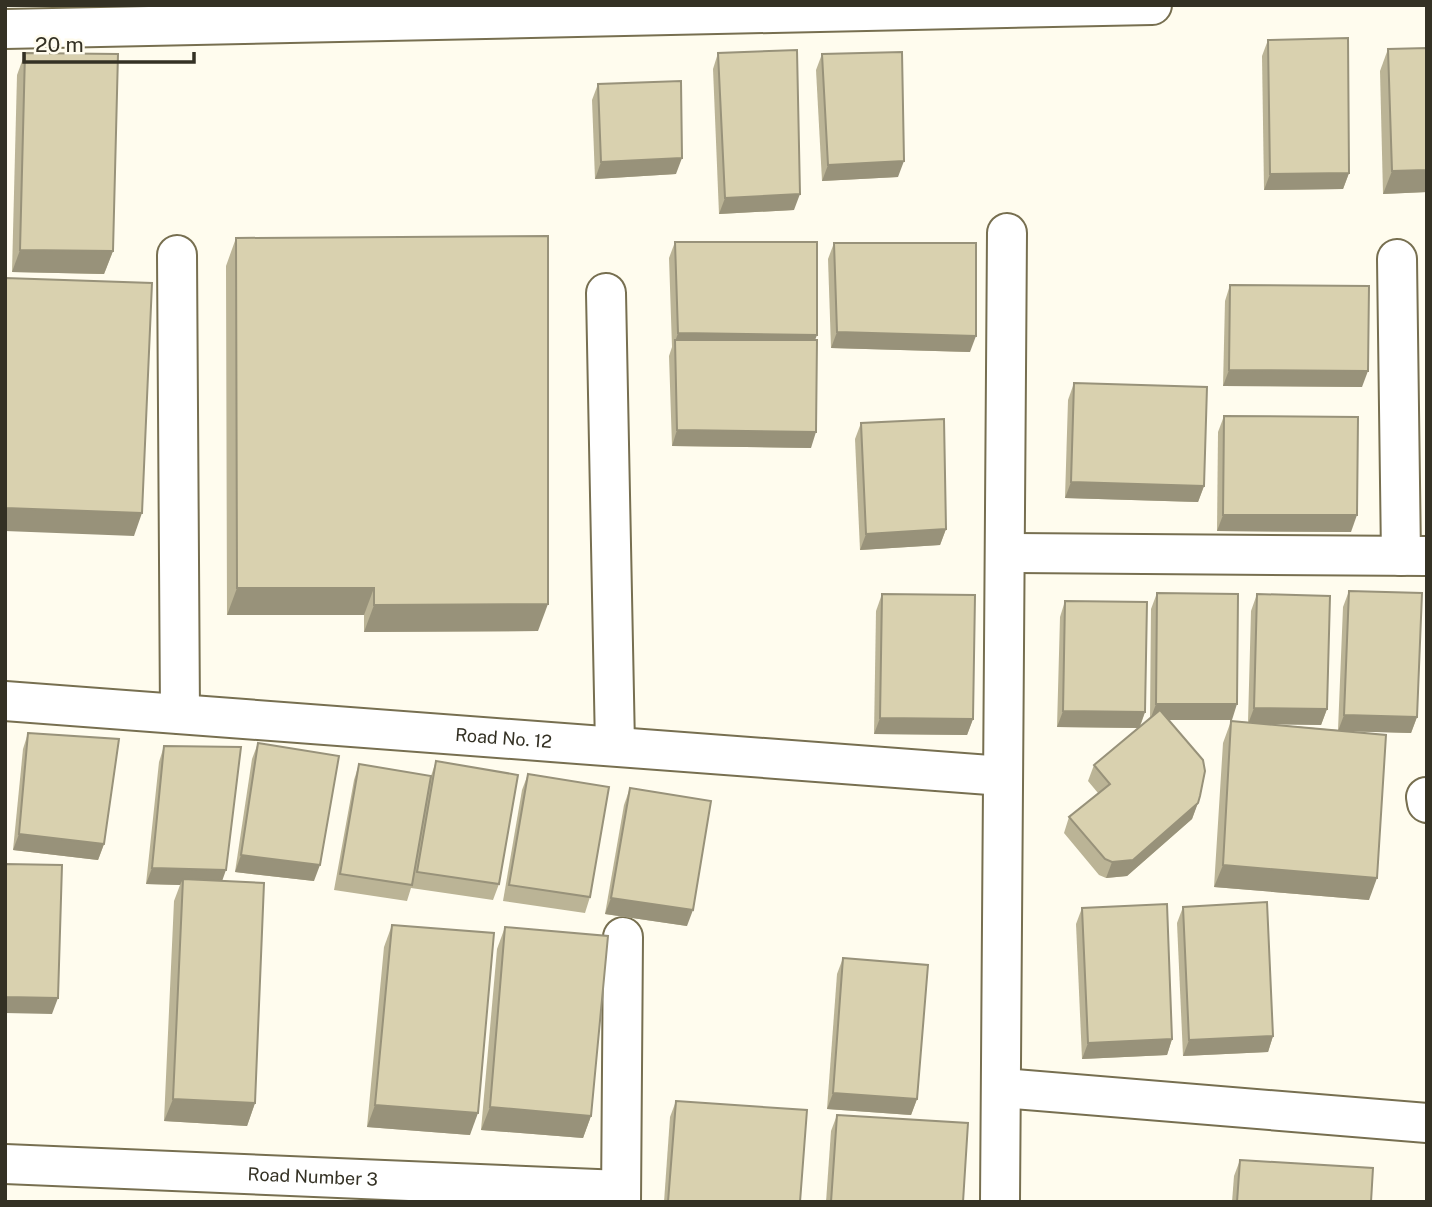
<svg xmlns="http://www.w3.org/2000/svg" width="1432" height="1207" font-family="'Public Sans',sans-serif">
	<rect width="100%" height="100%" fill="#fffcee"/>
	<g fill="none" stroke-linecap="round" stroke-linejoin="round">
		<g stroke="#776f50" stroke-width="42">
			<g id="minor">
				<path d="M5,29L1152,5"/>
				<path d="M177,255L180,714"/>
				<path d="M1397,259L1401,556"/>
				<path d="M606,293L615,746"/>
				<path d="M1005,553L1427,556"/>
				<path id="s1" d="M5,701L1003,776"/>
				<path d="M1426,797L1427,803"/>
				<path d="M1002,1088L1427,1123"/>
				<path id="s2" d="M5,1164L621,1190"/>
				<path d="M621,1202L623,937"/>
				<path d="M1000,1202L1007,233"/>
			</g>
		</g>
		<use href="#minor" stroke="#fff" stroke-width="38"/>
	</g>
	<g fill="#bbb496">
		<path d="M1268,40L1349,173L1343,189L1264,190L1262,56Z"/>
		<path d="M1388,49L1427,192L1383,194L1380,71Z"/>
		<path d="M25,53L113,251L104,274L12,272L17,75Z"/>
		<path d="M718,53L794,210L719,214L713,69Z"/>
		<path d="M822,54L898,177L822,181L816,70Z"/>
		<path d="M598,84L676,174L595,179L592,100Z"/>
		<path d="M236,238L538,631L364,632V615H227L226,266Z"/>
		<path d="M675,242L815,340L811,448L672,446L669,356L672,347L669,258Z"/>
		<path d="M834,243L970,352L831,348L828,259Z"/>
		<path d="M1230,285L1362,387L1223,386L1225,301Z"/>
		<path d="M1074,383L1204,486L1198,502L1065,498L1068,400Z"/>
		<path d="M1224,416L1351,532L1217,531L1218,432Z"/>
		<path d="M861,423L946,529L940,545L860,550L855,439Z"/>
		<path d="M1349,591L1417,717L1411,733L1349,731L1369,900L1214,887L1223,743L1231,721L1248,722L1251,611L1257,594L1327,709L1321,725L1269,724L1338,730L1343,607Z"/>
		<path d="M1157,593L1232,720H1168L1200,796L1192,819L1127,876L1106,878L1099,875L1064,833L1069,817L1098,793L1088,781L1094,765L1138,728L1057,727L1060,617L1065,601L1145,712L1140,727L1150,718L1151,609Z"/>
		<path d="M882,594L973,719L967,735L874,734L876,611Z"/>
		<path d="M28,733L104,844L98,860L13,850L23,749Z"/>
		<path d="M258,743L314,881L235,872L252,759Z"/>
		<path d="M164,746L222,881L255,1103L247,1126L164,1121L174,901L180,885L146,884L159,762Z"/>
		<path d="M436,761L499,884L493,900L411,888L407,901L334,890L354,780L359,764L431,776Z"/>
		<path d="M528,774L590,897L585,913L503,901L522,790Z"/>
		<path d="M630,788L687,926L605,914L624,805Z"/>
		<path d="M1183,907L1273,1036L1268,1052L1183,1056L1177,923Z"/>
		<path d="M1082,908L1172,1039L1167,1055L1082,1059L1076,924Z"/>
		<path d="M392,925L470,1135L367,1127L384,947Z"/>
		<path d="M505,927L591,1116L583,1138L481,1130L497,949Z"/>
		<path d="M843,958L917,1099L911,1115L827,1109L837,974Z"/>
		<path d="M676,1101L800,1202H664L670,1117Z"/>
		<path d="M837,1115L963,1202H826L831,1131Z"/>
		<path d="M1240,1160L1371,1202H1232L1234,1176Z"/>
	</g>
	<g fill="#98927a">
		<path d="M682,158L676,174L595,179L601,162Z"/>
		<path d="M904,161L898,177L822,181L828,165Z"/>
		<path d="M1427,170V192L1383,194L1392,171Z"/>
		<path d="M1349,173L1343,189L1264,190L1270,174Z"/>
		<path d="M800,194L794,210L719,214L725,198Z"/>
		<path d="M20,250L113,251L104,274L12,272Z"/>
		<path d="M837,332L976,336L970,352L831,348Z"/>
		<path d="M678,333L817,335L811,351L675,342Z"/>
		<path d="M1229,370L1368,371L1362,387L1223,386Z"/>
		<path d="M677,430L816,432L811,448L672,446Z"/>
		<path d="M1071,482L1204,486L1198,502L1065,498Z"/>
		<path d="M5,508L142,513L134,536L5,531Z"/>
		<path d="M1223,515H1357L1351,532L1217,531Z"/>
		<path d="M946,529L940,545L860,550L866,534Z"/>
		<path d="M237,588H374L364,615H227Z"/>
		<path d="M548,604L538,631L364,632L374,605Z"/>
		<path d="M1156,704H1237L1232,720H1150Z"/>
		<path d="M1254,708L1327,709L1321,725L1248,724Z"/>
		<path d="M1063,711L1145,712L1139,728L1057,727Z"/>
		<path d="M1344,715L1417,717L1411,733L1338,731Z"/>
		<path d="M880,718L973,719L967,735L874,734Z"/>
		<path d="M1198,803L1192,819L1127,876L1106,878L1112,862Z"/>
		<path d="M19,834L104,844L98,860L13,850Z"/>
		<path d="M241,855L320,865L314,881L235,872Z"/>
		<path d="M1223,865L1377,878L1369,900L1214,887Z"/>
		<path d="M152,868L226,870L220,887L183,879L180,885L146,884Z"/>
		<path d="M611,898L693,910L687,926L605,914Z"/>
		<path d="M5,997L58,998L52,1014L5,1013Z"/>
		<path d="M1273,1036L1268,1052L1183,1056L1189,1040Z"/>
		<path d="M1172,1039L1167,1055L1082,1059L1088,1043Z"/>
		<path d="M833,1093L917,1099L911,1115L827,1109Z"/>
		<path d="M173,1099L255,1103L247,1126L164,1121Z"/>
		<path d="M375,1105L478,1113L470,1135L367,1127Z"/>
		<path d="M490,1107L591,1116L583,1138L481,1130Z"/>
	</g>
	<g fill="#d9d1af" stroke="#98927a" stroke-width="2">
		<path d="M1348,38L1349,173L1270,174L1268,40Z"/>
		<path d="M1427,48V170L1392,171L1388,49Z"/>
		<path d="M797,50L800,194L725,198L718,53Z"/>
		<path d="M902,52L904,161L828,165L822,54Z"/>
		<path d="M25,53L118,54L113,251L20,250Z"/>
		<path d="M681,81L682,158L601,162L598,84Z"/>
		<path d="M548,236V604L374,605V588H237L236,238Z"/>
		<path d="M675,242H817V335L678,333Z"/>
		<path d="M834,243H976V336L837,332Z"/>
		<path d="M5,278L152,283L142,513L5,508Z"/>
		<path d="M1230,285L1369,286L1368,371L1229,370Z"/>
		<path d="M675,340H817L816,432L677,430Z"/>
		<path d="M1074,383L1207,387L1204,486L1071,482Z"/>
		<path d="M1224,416L1358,417L1357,515H1223Z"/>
		<path d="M944,419L946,529L866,534L861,423Z"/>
		<path d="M1349,591L1422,593L1417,717L1344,715Z"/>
		<path d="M1157,593L1238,594L1237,704H1156Z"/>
		<path d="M882,594L975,595L973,719L880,718Z"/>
		<path d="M1257,594L1330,596L1327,709L1254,708Z"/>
		<path d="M1065,601L1147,602L1145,712L1063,711Z"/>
		<path d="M1160,710L1203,760L1205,771L1200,796L1198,803L1133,860L1112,862L1105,859L1069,817L1110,784L1094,765Z"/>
		<path d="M1231,721L1386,735L1377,878L1223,865Z"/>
		<path d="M28,733L119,739L104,844L19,834Z"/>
		<path d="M258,743L339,756L320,865L241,855Z"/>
		<path d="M164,746L241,747L226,870L152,868Z"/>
		<path d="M436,761L518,775L499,884L417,872Z"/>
		<path d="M359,764L431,776L412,885L340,874Z"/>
		<path d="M528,774L609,787L590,897L509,885Z"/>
		<path d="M630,788L711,801L693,910L611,898Z"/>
		<path d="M5,864L62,865L58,998L5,997Z"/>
		<path d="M183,879L264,883L255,1103L173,1099Z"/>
		<path d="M1267,902L1273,1036L1189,1040L1183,907Z"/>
		<path d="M1167,904L1172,1039L1088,1043L1082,908Z"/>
		<path d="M392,925L494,933L478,1113L375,1105Z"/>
		<path d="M505,927L608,936L591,1116L490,1107Z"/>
		<path d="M843,958L928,965L917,1099L833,1093Z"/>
		<path d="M676,1101L807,1110L800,1202H668Z"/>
		<path d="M837,1115L968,1123L963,1202H831Z"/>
		<path d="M1240,1160L1373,1168L1371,1202H1237Z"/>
	</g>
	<g text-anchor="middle" stroke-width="5" stroke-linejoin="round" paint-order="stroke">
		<g font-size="18" fill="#343124" stroke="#fffcee">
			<text dy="6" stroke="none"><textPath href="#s1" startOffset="500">Road No. 12</textPath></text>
			<text dy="6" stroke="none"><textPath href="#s2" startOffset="308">Road Number 3</textPath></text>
		</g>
	</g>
	<rect width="1432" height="1207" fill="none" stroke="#343124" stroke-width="14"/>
	<path d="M24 52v10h170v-10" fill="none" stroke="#343124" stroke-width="3.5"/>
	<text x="35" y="52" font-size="21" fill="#343124" stroke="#fffcee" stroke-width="5" paint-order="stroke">20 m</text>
</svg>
